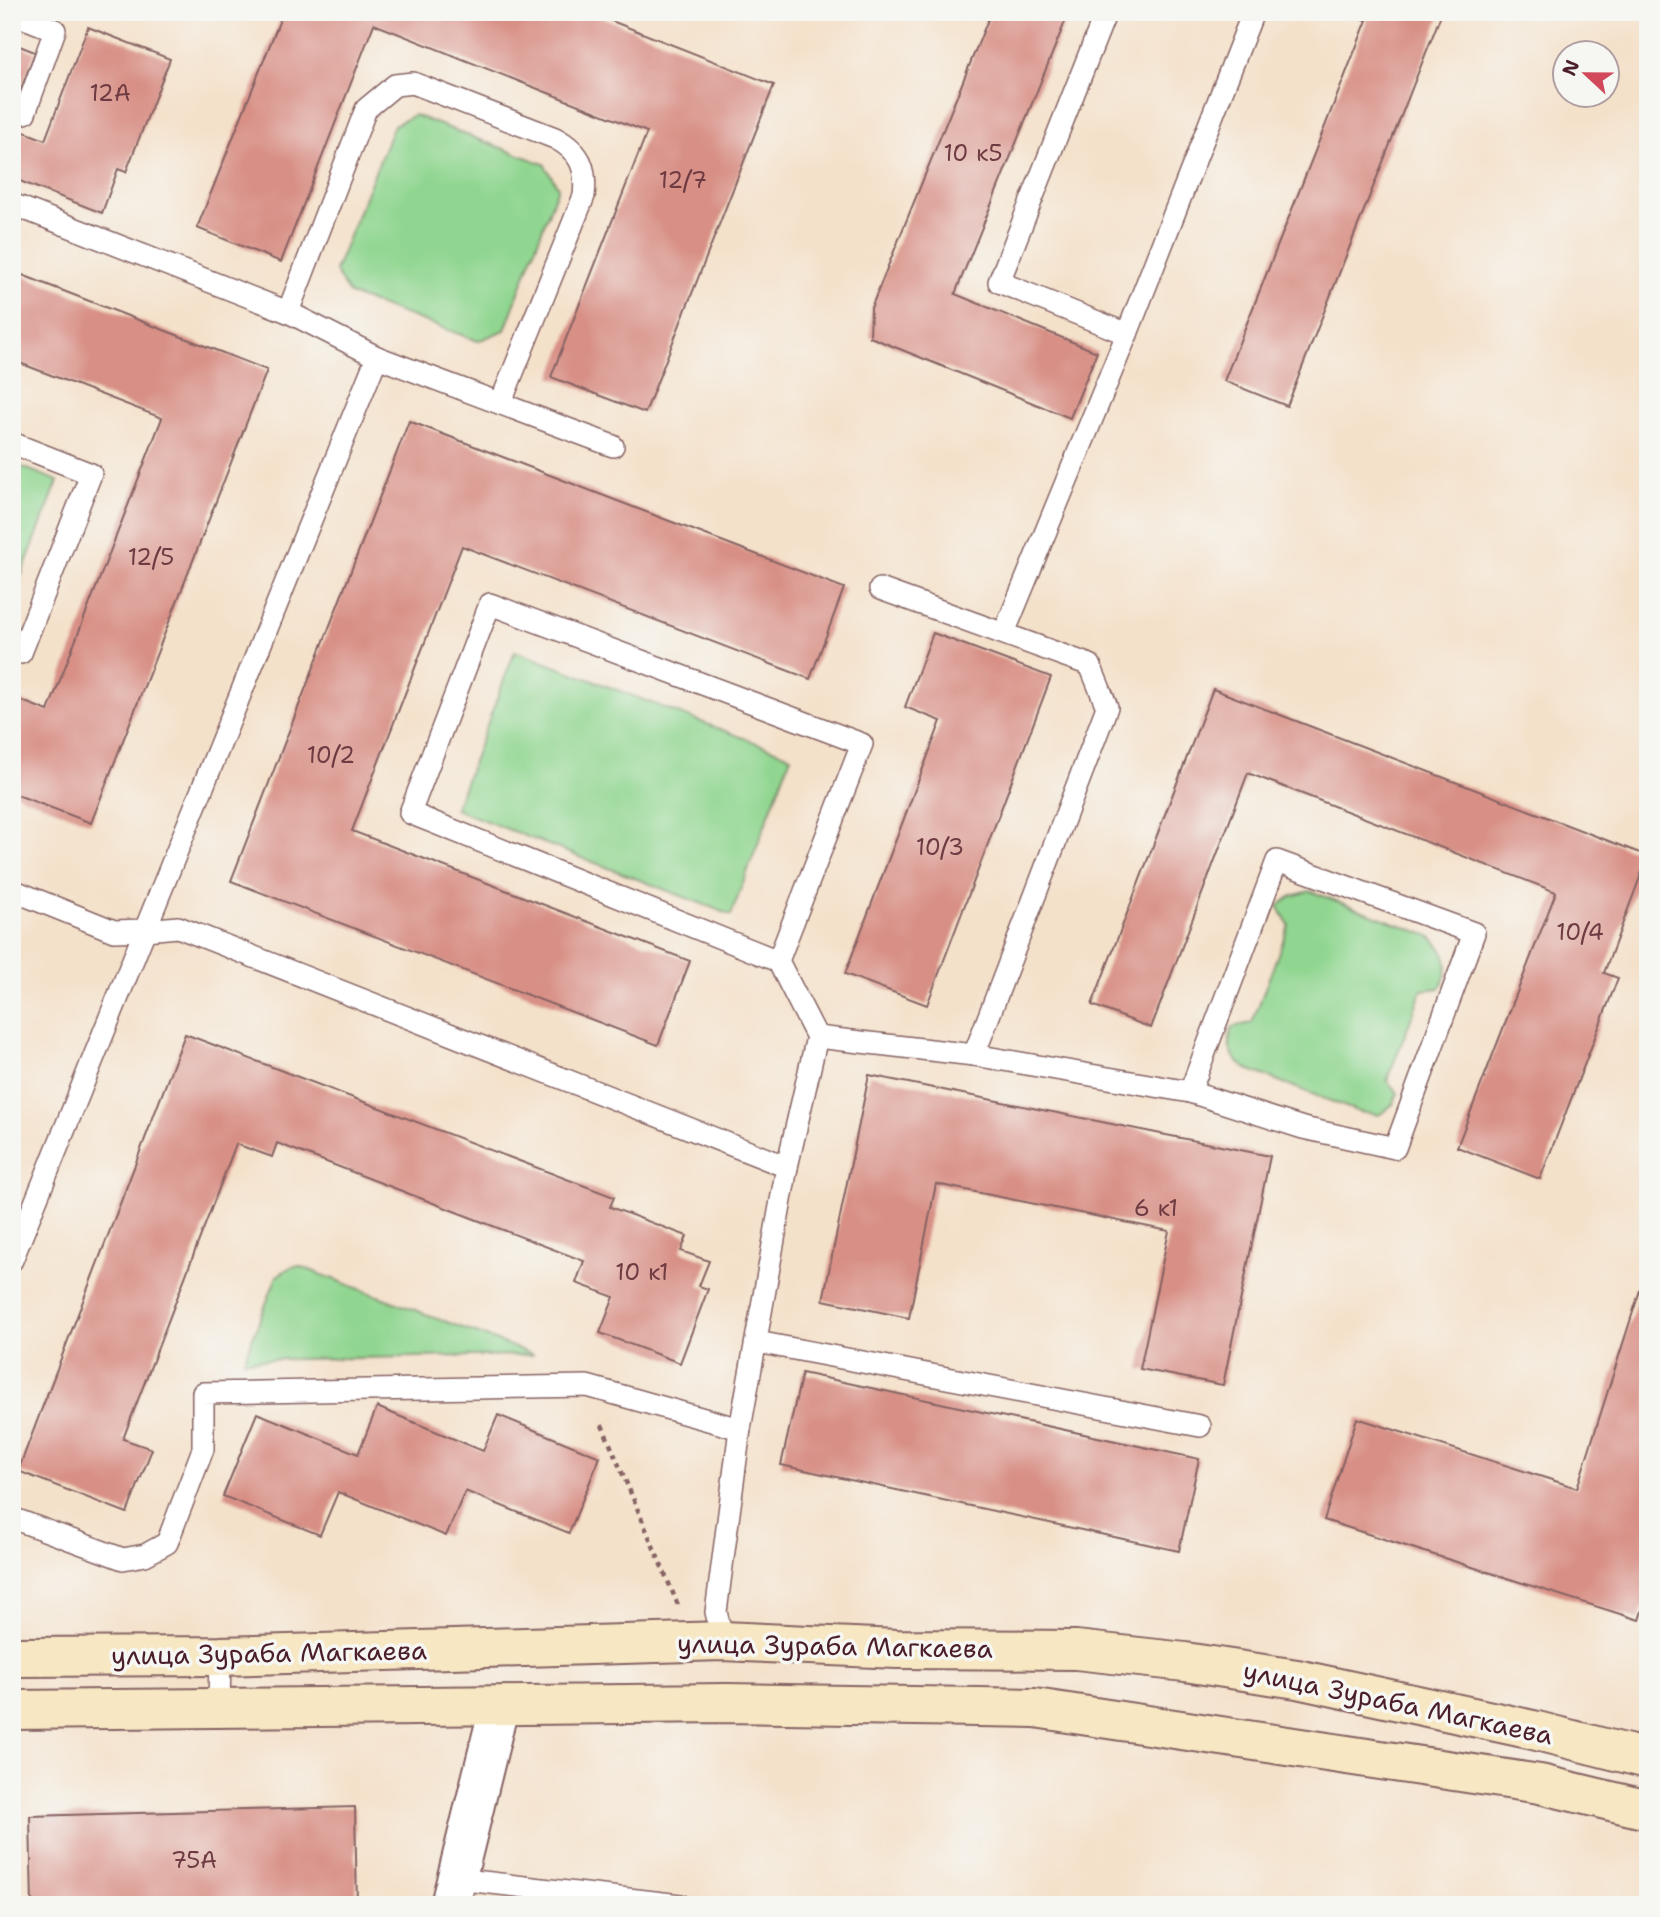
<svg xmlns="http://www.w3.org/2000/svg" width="1660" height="1917" font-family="'Shantell Sans',sans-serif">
	<rect width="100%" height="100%" fill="#f6f6f2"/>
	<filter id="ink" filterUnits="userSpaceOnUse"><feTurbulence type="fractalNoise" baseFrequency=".0143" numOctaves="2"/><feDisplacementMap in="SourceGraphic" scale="14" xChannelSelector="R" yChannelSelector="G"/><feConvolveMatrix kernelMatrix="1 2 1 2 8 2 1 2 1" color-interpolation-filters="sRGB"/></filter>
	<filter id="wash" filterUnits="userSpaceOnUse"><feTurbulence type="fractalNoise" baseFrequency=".00686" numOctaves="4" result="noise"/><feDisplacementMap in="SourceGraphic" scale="28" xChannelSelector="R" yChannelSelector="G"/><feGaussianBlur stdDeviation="1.57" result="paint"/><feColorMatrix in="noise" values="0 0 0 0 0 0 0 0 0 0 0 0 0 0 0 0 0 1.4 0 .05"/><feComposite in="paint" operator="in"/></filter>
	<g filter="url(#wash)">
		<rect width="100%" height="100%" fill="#f4e1ca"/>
		<g fill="#90d690" stroke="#6d7a5e" stroke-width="2">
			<path d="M414,115L544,164L558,187L505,330L478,341L349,294L335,271L394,125Z"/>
			<path d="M12,463L58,481L12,599Z"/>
			<path d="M515,651L791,756L731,915L455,809Z"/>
			<path d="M1310,891L1430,936C1448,953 1452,966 1440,988L1422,990L1387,1081L1398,1093L1393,1104L1379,1115L1359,1112L1245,1068C1230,1057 1226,1046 1232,1027L1252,1023L1289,925L1278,906L1292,896Z"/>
			<path d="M299,1266L534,1355L244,1360L277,1276L291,1267Z"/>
		</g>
		<g id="blocks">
			<g fill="#d89086">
				<path d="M283,12H589L774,85L645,413L551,377L647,132L374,24L281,262L197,228Z"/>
				<path d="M991,12H1069L955,294L1097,352L1070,418L870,337L871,308Z"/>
				<path d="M1344,12H1442L1287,406L1224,381L1367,20Z"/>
				<path d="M88,27L170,59L126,172L118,169L102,213L12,178V127L45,140Z"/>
				<path d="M12,43L35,52L20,92L12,89Z"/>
				<path d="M12,271L267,370L91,823L12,793V697L48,711L162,418L12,360Z"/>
				<path d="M409,421L844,588L810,679L462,546L352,831L690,961L658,1045L231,881Z"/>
				<path d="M933,633L1051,677L927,1005L845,974L941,721L905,707Z"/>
				<path d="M1213,689L1648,856L1604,973L1618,978L1540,1179L1457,1147L1556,892L1248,773L1151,1028L1092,1005Z"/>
				<path d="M185,1034L614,1197L610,1207L687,1236L681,1251L709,1261L699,1286L708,1289L680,1363L600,1333L614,1297L576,1283L584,1261L277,1143L272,1157L236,1144L123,1439L152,1449L127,1513L18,1471Z"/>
				<path d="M869,1075L1270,1156L1223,1385L1140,1369L1169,1231L936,1184L909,1318L823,1300Z"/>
				<path d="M1647,1268L1648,1593L1639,1620L1324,1520L1357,1418L1577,1488Z"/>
				<path d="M802,1373L1199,1459L1179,1551L781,1465Z"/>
				<path d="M377,1407L483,1451L498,1415L600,1457L569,1533L465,1491L446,1536L338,1492L320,1535L223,1496L257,1413L358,1454Z"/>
				<path d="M355,1807L357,1905H32L30,1816Z"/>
			</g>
		</g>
	</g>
	<g filter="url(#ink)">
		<use href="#blocks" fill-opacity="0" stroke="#866363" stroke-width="2"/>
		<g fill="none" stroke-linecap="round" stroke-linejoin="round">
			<g stroke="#866363" stroke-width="24">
				<g id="lane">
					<path d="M1106,12L999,282L1127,334"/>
					<path d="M12,13L55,30L25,113L12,108"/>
					<path d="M12,204L288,312L377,357L613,446"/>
					<path d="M288,312L366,109L395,85L413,83L555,138C581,152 587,168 584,196L501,402"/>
					<path d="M12,443L91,474L21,653L12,650"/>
					<path d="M880,589L1090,665L1107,707L974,1055"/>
					<path d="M490,604L862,744L778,961L410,813Z"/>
					<path d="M1004,633L1127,334L1252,15L1246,12"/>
					<path d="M1277,861L1474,933L1395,1148L1303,1128L1190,1092Z"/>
					<path d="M12,890L114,931L145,930L377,357"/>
					<path d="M778,961L817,1037L787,1167"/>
					<path d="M817,1037L974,1055L1190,1092"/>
					<path d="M12,1260L145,930L178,927L787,1167L740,1429L716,1612L723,1641"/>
					<path d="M757,1342L1200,1426"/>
					<path d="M12,1518L123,1559L145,1555L167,1543L203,1449V1393L587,1386L740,1429"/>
					<path d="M219,1708L220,1656"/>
					<path d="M457,1879L680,1905"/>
				</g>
			</g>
			<g stroke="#866363" stroke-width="42">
				<path id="street" d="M450,1905L499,1707"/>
			</g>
			<g stroke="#866363" stroke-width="42">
				<g id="secondary">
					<path d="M12,1657L220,1656L723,1641L897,1649L1076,1650L1185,1662L1297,1679L1533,1730L1648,1759"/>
					<path d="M12,1710L727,1703L1035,1708L1540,1784L1648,1810"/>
				</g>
			</g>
			<path stroke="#866363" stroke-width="4.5" stroke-dasharray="5 5" stroke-linecap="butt" d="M602,1425L678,1605"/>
			<use href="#lane" stroke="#fff" stroke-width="21"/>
			<use href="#street" stroke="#fff" stroke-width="38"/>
			<use href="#secondary" stroke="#f7e8c3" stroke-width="38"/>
		</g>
	</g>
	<g text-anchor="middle" stroke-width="7" stroke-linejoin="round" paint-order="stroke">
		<g font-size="23" fill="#6e3b42">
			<text x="110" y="101">12А</text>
			<text x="973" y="161">10 к5</text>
			<text x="683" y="188">12/7</text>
			<text x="151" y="565">12/5</text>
			<text x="331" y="763">10/2</text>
			<text x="940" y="855">10/3</text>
			<text x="1580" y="940">10/4</text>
			<text x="1156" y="1216">6 к1</text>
			<text x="642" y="1280">10 к1</text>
			<text x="194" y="1868">75А</text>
		</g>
		<g font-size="26" fill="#4a1f2b" stroke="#f6f6f2">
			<text transform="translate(835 1646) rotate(1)" y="9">улица Зураба Магкаева</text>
			<text transform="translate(269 1653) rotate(-1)" y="9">улица Зураба Магкаева</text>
			<text transform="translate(1398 1703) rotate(12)" y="9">улица Зураба Магкаева</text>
		</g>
	</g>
	<rect width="1660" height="1917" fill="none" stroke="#f6f6f2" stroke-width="42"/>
	<g transform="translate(1586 74) rotate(292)"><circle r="33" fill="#f6f6f2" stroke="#b1a0a2" stroke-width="2"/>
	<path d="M0-5L12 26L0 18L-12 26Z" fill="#d1495b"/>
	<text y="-10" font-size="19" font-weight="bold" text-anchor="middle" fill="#4a1f2b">N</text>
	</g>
</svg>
